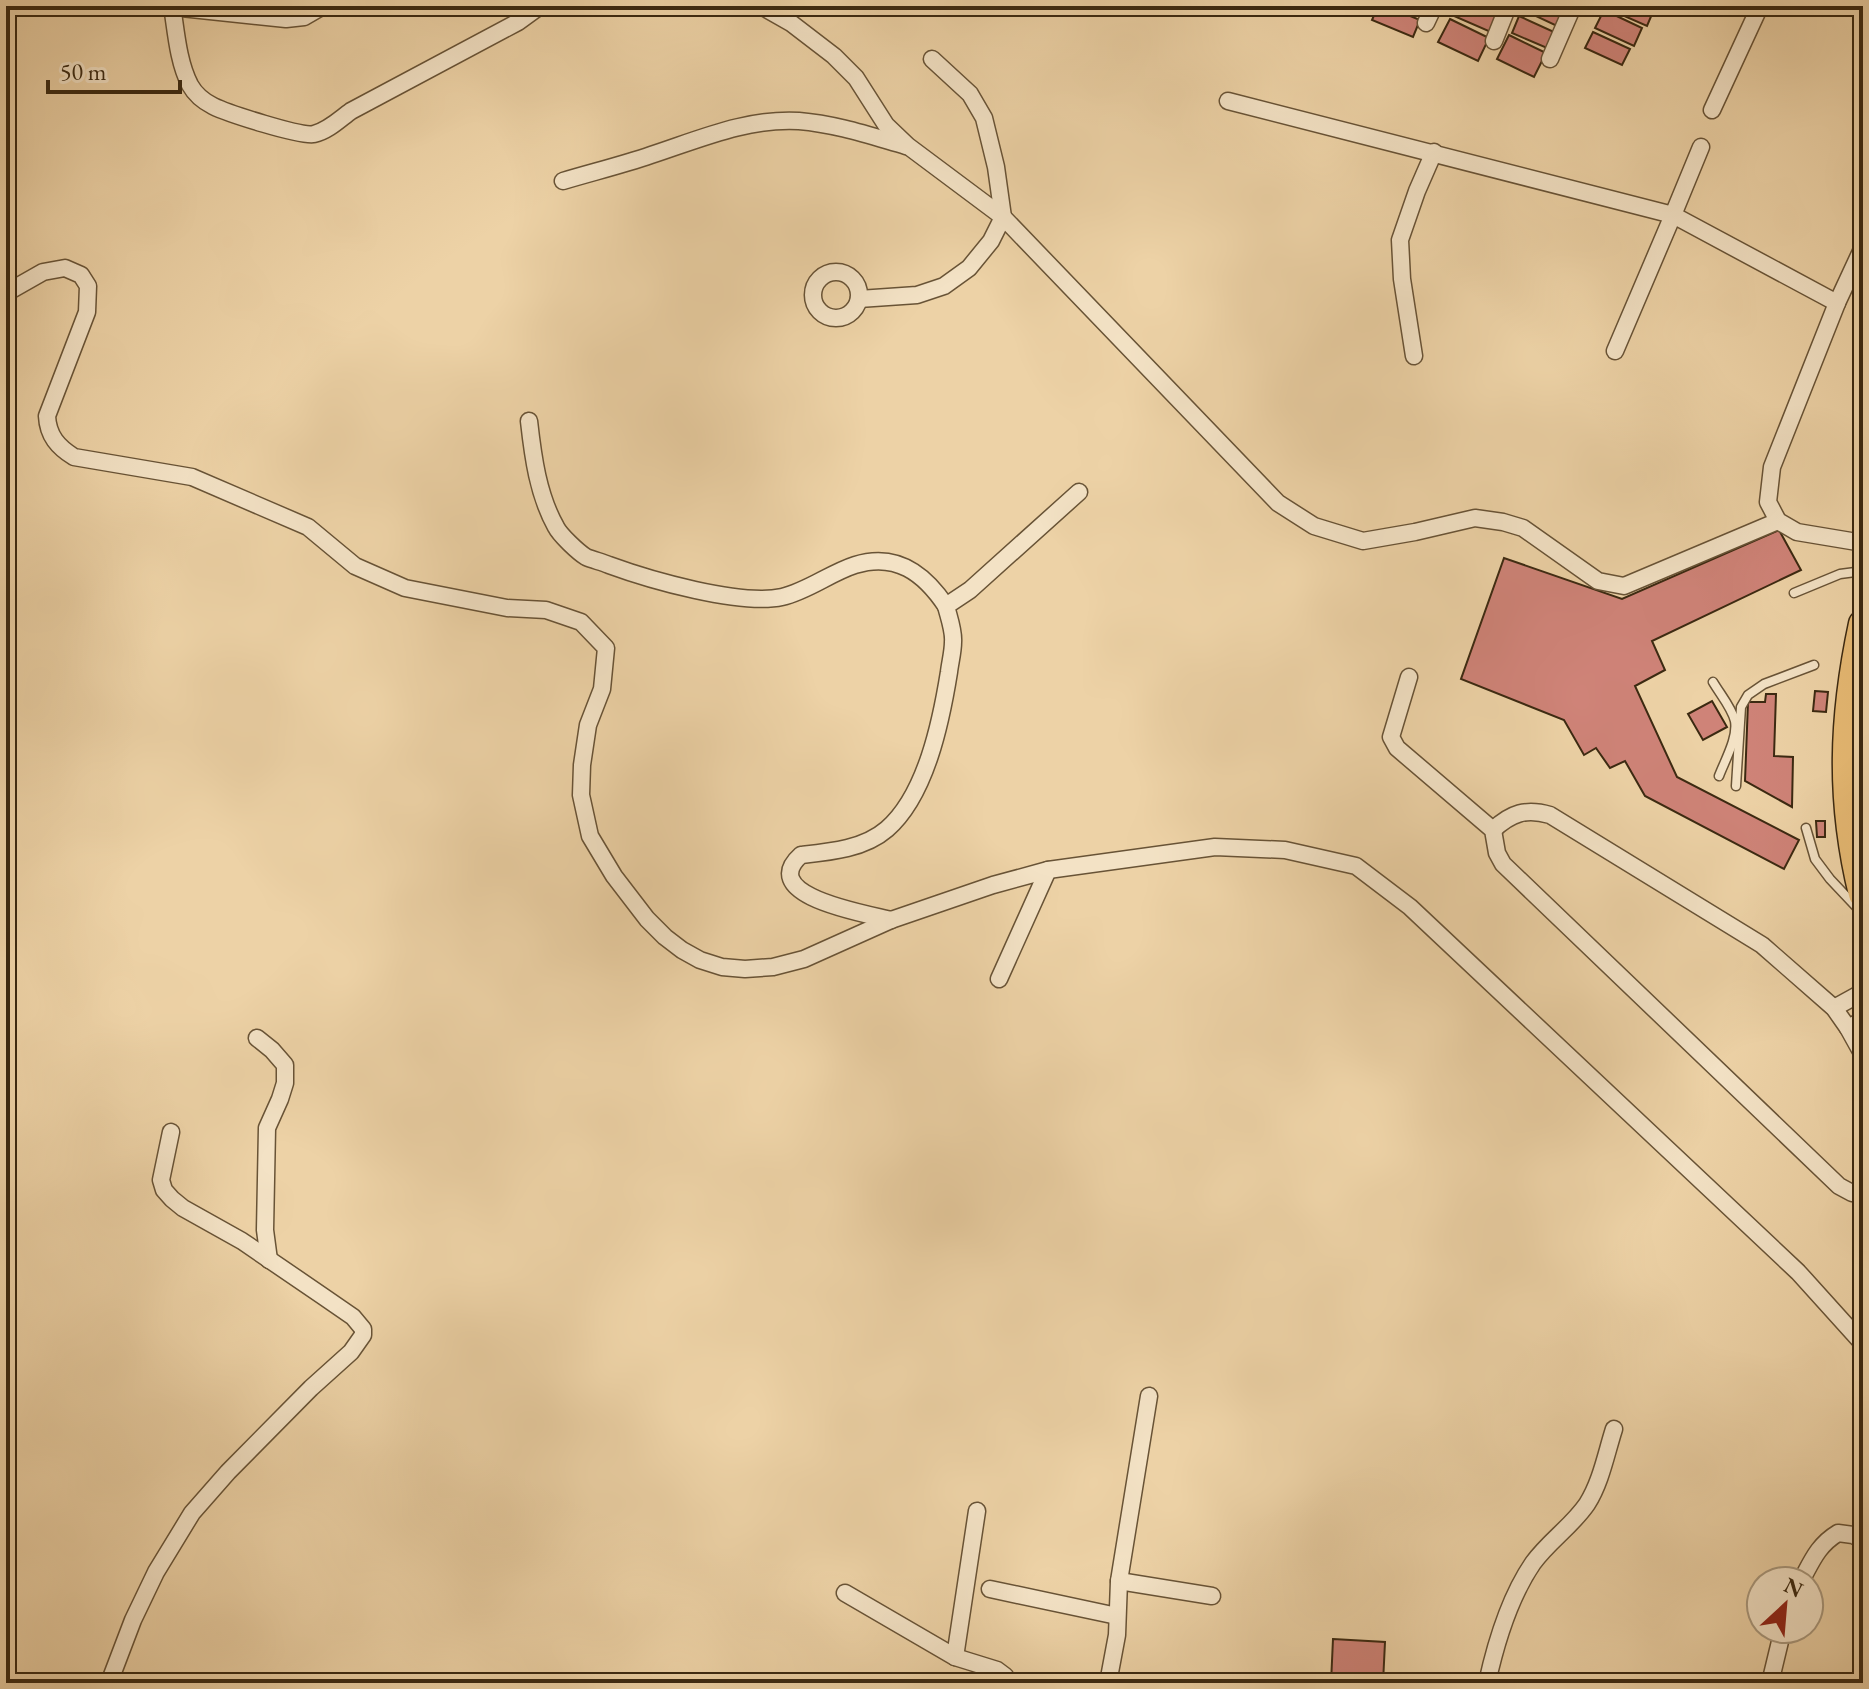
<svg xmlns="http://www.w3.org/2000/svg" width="1869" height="1689" font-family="'EB Garamond',serif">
	<rect width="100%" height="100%" fill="#edd2a6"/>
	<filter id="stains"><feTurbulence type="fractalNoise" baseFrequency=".0025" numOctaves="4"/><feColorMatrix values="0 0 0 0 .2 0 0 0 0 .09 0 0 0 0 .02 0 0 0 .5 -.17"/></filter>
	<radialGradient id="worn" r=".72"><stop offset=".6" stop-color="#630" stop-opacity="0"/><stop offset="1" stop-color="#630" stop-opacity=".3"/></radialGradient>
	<g fill="#cf8378" stroke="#3b2911" stroke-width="2">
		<path d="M1378,6H1386L1420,20L1413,37L1372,20Z"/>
		<path d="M1397,6H1428L1422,18Z"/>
		<path d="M1458,6H1475L1500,17L1493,33L1454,16Z"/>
		<path d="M1522,6H1558L1565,9L1557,26L1521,9Z"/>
		<path d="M1607,6H1652L1655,7L1647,26L1606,8Z"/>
		<path d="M1604,10L1642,28L1634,46L1595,28Z"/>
		<path d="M1519,16L1554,32L1547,48L1512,33Z"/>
		<path d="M1450,19L1489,38L1478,61L1438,42Z"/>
		<path d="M1593,32L1630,49L1622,65L1585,48Z"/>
		<path d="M1509,35L1546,53L1534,77L1497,59Z"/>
		<path d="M1779,530L1801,570L1652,641L1665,670L1635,686L1677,777L1799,840L1784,869L1645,796L1625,761L1610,768L1596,748L1584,755L1564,720L1461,679L1504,558L1622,599Z"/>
		<path d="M1815,691L1828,692L1826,712L1813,711Z"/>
		<path d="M1766,694H1776L1774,756L1793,757L1792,807L1745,781L1748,702H1765Z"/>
		<path d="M1712,701L1727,727L1703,740L1688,714Z"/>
		<path d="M1816,821H1825V837H1817Z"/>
		<path d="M1333,1639L1385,1642L1383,1683H1331Z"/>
	</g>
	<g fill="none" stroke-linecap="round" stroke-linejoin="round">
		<g stroke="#685336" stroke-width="11">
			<g id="lane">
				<path d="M1794,593L1840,574L1863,571"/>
				<path d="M1713,682C1720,694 1732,708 1735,721C1738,738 1725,760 1719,776"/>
				<path d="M1736,786L1741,707L1748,695L1764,684L1814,665"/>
				<path d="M1806,828L1815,859L1830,879L1863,914"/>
			</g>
		</g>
		<g stroke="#685336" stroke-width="19">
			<g id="street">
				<path d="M172,6C176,31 178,62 190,85C195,94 203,101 213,106C227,113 301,137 314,134C328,131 340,119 351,111L518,22L540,6"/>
				<path d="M761,6L791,23L834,56L856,78L886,125L908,146L1003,217L1278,503L1314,526L1363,541L1415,532L1475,518L1503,522L1523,528L1598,581L1624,586L1778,521"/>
				<path d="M172,7L286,19L304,17L323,6"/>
				<path d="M1426,23L1434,6"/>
				<path d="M1494,41L1508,6"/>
				<path d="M1550,59L1573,6"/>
				<path d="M1228,101L1673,215L1837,303"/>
				<path d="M1712,110L1760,6"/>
				<path d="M563,181C593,172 622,165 651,155C700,139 747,118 799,121C836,124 871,136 906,146"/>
				<path d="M1863,247L1837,303L1772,467L1768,502L1778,521L1797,532L1863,543"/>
				<circle cx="836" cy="295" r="23"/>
				<path d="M6,293L43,272L65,268L81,275L88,286L87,312L47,416C48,436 58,447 74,457L192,477L308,527L355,566L405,588L507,608L546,610L581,622L606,648L602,689L588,725L582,765L581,795L590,836L614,876L647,919L665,937L682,950L700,960L722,967L745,969L773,967L804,959L891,920L993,885L1048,870L1215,847L1285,850L1356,866L1410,907L1798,1272L1863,1344"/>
				<path d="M859,299L917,295L944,286L969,268L991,241L1003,217L996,167L984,118L970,94L932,59"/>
				<path d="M1615,351L1673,215L1701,147"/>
				<path d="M1414,356L1402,279L1400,240L1417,191L1434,152"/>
				<path d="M529,421C533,457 538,495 556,527C560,535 578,552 586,557C593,560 602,562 609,565C650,580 740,606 782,597C808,591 830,573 855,565C896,552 924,573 946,606"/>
				<path d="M1409,677L1391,737L1397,748L1493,830L1497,853L1503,864L1839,1186L1852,1193L1863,1194"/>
				<path d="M1493,830C1511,813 1526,808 1550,815L1762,945L1834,1008L1848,1028L1863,1055"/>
				<path d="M891,920C868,914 755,896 801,855C830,852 864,849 887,829C926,795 941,722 949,672C950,663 953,652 953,642C954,631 949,618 946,606L970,590L1079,492"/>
				<path d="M999,979L1048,870"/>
				<path d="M1834,1008L1863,992"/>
				<path d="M1848,1028L1863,1020"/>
				<path d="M257,1038L272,1050L285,1065V1083L280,1099L267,1128L265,1230L269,1260"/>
				<path d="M1119,1581L1212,1596"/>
				<path d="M1801,1581C1812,1561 1818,1545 1838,1533L1853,1535L1863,1540"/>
				<path d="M990,1589L1117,1616"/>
				<path d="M845,1593L955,1657L997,1670L1005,1676L1007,1683"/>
				<path d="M955,1657L977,1511"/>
				<path d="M109,1683L133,1620L156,1572L192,1513L228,1472L311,1388L351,1352L363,1335V1329L353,1317L324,1297L242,1241L183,1208L172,1199L164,1190L161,1180L171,1132"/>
				<path d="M1108,1683L1117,1635L1119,1581L1149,1396"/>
				<path d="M1487,1683C1496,1642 1509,1598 1533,1563C1549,1541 1572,1526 1587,1504C1601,1482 1606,1454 1614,1429"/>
				<path d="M1770,1683L1783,1629"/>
			</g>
		</g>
		<g stroke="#3b2911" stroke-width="31">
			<path id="highway" d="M1863,624C1843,718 1840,800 1863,894"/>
		</g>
		<use href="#lane" stroke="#f3e2c5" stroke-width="8"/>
		<use href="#street" stroke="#f3e2c5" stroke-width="16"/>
		<use href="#highway" stroke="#e6b973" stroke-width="28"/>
	</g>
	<rect width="1869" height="1689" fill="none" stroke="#edd2a6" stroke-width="32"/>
	<rect x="8" y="8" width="1853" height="1673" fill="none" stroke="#3b2911" stroke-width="4"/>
	<rect x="16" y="16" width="1837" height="1657" fill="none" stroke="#3b2911" stroke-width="2"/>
	<g transform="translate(1785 1605) rotate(26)"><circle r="38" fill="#f3e2c5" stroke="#a9987d" stroke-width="2"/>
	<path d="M0-6L14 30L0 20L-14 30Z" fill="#8f2418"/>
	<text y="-12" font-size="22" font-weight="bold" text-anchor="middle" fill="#3b2911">N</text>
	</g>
	<path d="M48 80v12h132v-12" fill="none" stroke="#3b2911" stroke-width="4"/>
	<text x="60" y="80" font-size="24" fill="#3b2911" stroke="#f3e2c5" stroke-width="6" paint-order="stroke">50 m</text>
	<rect width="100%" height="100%" filter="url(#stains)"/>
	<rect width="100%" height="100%" fill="url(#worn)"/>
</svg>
